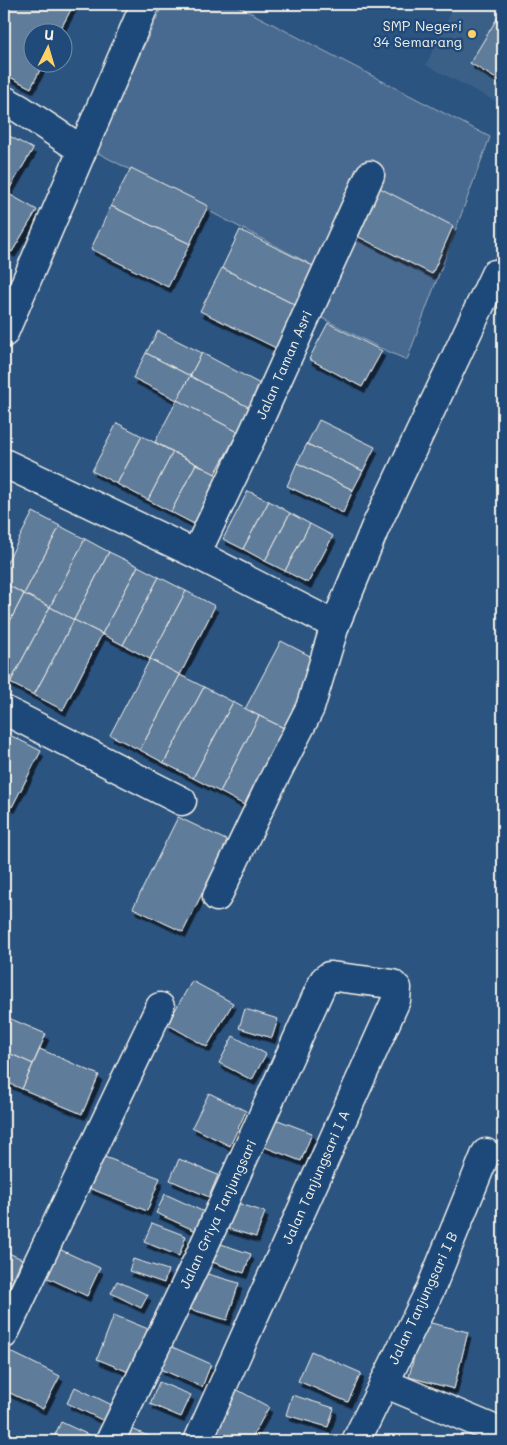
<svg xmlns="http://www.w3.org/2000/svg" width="507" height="1445" font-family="Mali,sans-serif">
	<defs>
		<filter id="shadow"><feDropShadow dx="3" dy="5.5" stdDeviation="0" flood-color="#0009"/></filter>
	</defs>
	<rect width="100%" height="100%" fill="#2c5481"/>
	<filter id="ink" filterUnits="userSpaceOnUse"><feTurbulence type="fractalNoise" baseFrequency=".02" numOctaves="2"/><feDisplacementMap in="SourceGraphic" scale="10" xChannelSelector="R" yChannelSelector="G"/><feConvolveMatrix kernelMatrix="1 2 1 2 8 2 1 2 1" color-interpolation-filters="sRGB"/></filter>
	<g filter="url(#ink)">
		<path fill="#3b6088" d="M455,4H503V105L426,65Z"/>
		<path fill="#496b90" stroke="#9eaebc" d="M163,4H234L490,137L407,360L378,347L314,314L335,277L96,152Z"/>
		<g fill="#5e7b9a" stroke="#f4f1e8" filter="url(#shadow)">
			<path d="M10,4H74L59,32H32V62H44L31,88L4,74V16Z"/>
			<path d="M498,17L503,20V83L470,63Z"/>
			<path d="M4,133L33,149L7,193L4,191Z"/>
			<path d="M131,168L208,206L190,244L111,206Z"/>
			<path d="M376,186L453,226L432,274L353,234Z"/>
			<path d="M7,193L37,210L12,252L4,247V199Z"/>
			<path d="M111,206L190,244L168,287L91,249Z"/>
			<path d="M240,230L319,269L299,307L222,268Z"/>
			<path d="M222,268L299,307L278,349L200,311Z"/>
			<path d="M328,323L382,351L362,387L309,359Z"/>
			<path d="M158,331L202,353L190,376L146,353Z"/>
			<path d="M146,353L190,376L177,400L133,378Z"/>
			<path d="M202,353L262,385L250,408L190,376Z"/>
			<path d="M190,376L250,408L238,432L177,400Z"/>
			<path d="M177,400L238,432L215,474L155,442Z"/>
			<path d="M319,420L375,447L363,471L307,444Z"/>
			<path d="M117,423L142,436L117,484L92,471Z"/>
			<path d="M142,436L173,452L148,500L117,484Z"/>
			<path d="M307,444L363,471L353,490L297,463Z"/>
			<path d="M173,452L196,464L171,512L148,500Z"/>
			<path d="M297,463L353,490L343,513L287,486Z"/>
			<path d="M196,464L221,477L196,525L171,512Z"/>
			<path d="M248,491L269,501L243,549L223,539Z"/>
			<path d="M269,501L290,513L265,561L243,549Z"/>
			<path d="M33,512L60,526L24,594L4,583V568Z"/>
			<path d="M290,513L310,524L285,571L265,561Z"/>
			<path d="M310,524L333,536L308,583L285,571Z"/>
			<path d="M60,526L85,539L50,607L24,594Z"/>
			<path d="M85,539L109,552L74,620L50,607Z"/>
			<path d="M109,552L138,566L102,634L74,620Z"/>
			<path d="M138,566L159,577L123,645L102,634Z"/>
			<path d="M159,577L186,591L150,659L123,645Z"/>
			<path d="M4,583L24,594L4,633Z"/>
			<path d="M186,591L215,606L180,675L150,659Z"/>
			<path d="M24,594L50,607L10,683L4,680V633Z"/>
			<path d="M50,607L74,620L34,695L10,683Z"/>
			<path d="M74,620L102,634L63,710L34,695Z"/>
			<path d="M281,641L316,659L286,729L245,709Z"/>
			<path d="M150,659L180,675L140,750L110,735Z"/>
			<path d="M180,675L204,687L164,763L140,750Z"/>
			<path d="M204,687L233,702L193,778L164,763Z"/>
			<path d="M233,702L259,716L220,792L193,778Z"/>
			<path d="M259,716L286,729L246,806L220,792Z"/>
			<path d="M4,732L41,751L12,807L4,802Z"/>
			<path d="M178,817L228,841L183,932L133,908Z"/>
			<path d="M192,981L233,1003L207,1047L167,1024Z"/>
			<path d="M245,1009L278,1019L272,1038L239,1028Z"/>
			<path d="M4,1016L46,1034L33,1064L4,1051Z"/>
			<path d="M233,1036L266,1054L252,1080L219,1063Z"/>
			<path d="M40,1049L99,1075L82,1114L22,1089Z"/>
			<path d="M4,1051L33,1064L22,1089L4,1081Z"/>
			<path d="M209,1093L246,1111L230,1146L192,1127Z"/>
			<path d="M270,1117L312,1133L301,1161L259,1145Z"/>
			<path d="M102,1156L160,1178L147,1211L89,1188Z"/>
			<path d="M179,1159L218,1175L209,1197L170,1180Z"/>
			<path d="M165,1194L213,1216L205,1235L156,1213Z"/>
			<path d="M234,1202L265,1212L256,1237L226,1228Z"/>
			<path d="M152,1223L186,1236L179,1256L144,1242Z"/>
			<path d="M212,1241L251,1254L244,1273L206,1260Z"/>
			<path d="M59,1249L100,1268L87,1296L46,1277Z"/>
			<path d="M4,1251L22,1259L4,1300Z"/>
			<path d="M133,1259L168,1270L164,1283L129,1271Z"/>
			<path d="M197,1271L239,1283L227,1320L186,1308Z"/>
			<path d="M117,1281L148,1295L141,1308L111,1293Z"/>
			<path d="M114,1315L148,1329L131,1373L97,1359Z"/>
			<path d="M423,1321L468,1332L454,1389L409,1377Z"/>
			<path d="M170,1346L211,1364L202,1387L160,1369Z"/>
			<path d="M9,1351L60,1376L43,1409L4,1390V1362Z"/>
			<path d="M311,1351L361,1373L348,1402L298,1381Z"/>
			<path d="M159,1382L191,1395L181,1417L150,1404Z"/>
			<path d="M75,1387L114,1406L106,1422L67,1403Z"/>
			<path d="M234,1388L269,1407L250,1441H223L210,1434Z"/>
			<path d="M292,1395L334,1408L328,1427L286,1415Z"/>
			<path d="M61,1422L91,1436L89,1441H52Z"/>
			<path d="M123,1425L159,1441H116Z"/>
		</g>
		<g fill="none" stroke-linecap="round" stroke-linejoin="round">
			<g stroke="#f4f1e8" stroke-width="31">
				<g id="minor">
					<path d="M4,100L20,109L82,150"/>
					<path d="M4,333L145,4"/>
					<path d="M4,463L196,554L335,625"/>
					<path d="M196,554L251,438L370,175"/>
					<path d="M4,710L182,801"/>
					<path d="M217,897L268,790L310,708L335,625L375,528L495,274"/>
					<path d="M4,1334L160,1007"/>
					<path d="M384,1383L503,1433"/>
					<path d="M110,1441L199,1257L324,980L329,976L392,984L397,988L396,1000L198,1441"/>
					<path d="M356,1441L431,1288L486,1153"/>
				</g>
			</g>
			<use href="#minor" stroke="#1f4a7a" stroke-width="28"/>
		</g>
	</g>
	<circle fill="#ffd166" stroke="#1f4a7a" stroke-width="2" cx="472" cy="34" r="5"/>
	<g text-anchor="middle" stroke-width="5" stroke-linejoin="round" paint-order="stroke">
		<g font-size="14" fill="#f4f1e8" stroke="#1f4a7a" text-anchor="end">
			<text x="462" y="31">SMP Negeri<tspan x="462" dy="16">34 Semarang</tspan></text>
		</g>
		<g font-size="14" fill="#f4f1e8" stroke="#1f4a7a">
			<text transform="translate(284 365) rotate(-66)" y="5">Jalan Taman Asri</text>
			<text transform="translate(316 1177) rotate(-66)" y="5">Jalan Tanjungsari I A</text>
			<text transform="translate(218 1214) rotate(-65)" y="5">Jalan Griya Tanjungsari</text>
			<text transform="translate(423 1298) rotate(-65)" y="5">Jalan Tanjungsari I B</text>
		</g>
	</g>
	<rect width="507" height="1445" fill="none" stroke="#1f4a7a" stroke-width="20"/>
	<rect x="10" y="10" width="487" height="1425" fill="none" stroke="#f4f1e8" stroke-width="2" filter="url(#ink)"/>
	<g transform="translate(48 48) rotate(5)"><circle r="24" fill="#1f4a7a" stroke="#748da6"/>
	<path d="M0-4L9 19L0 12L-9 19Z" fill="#ffd166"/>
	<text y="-8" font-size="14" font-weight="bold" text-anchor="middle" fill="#f4f1e8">U</text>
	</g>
</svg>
